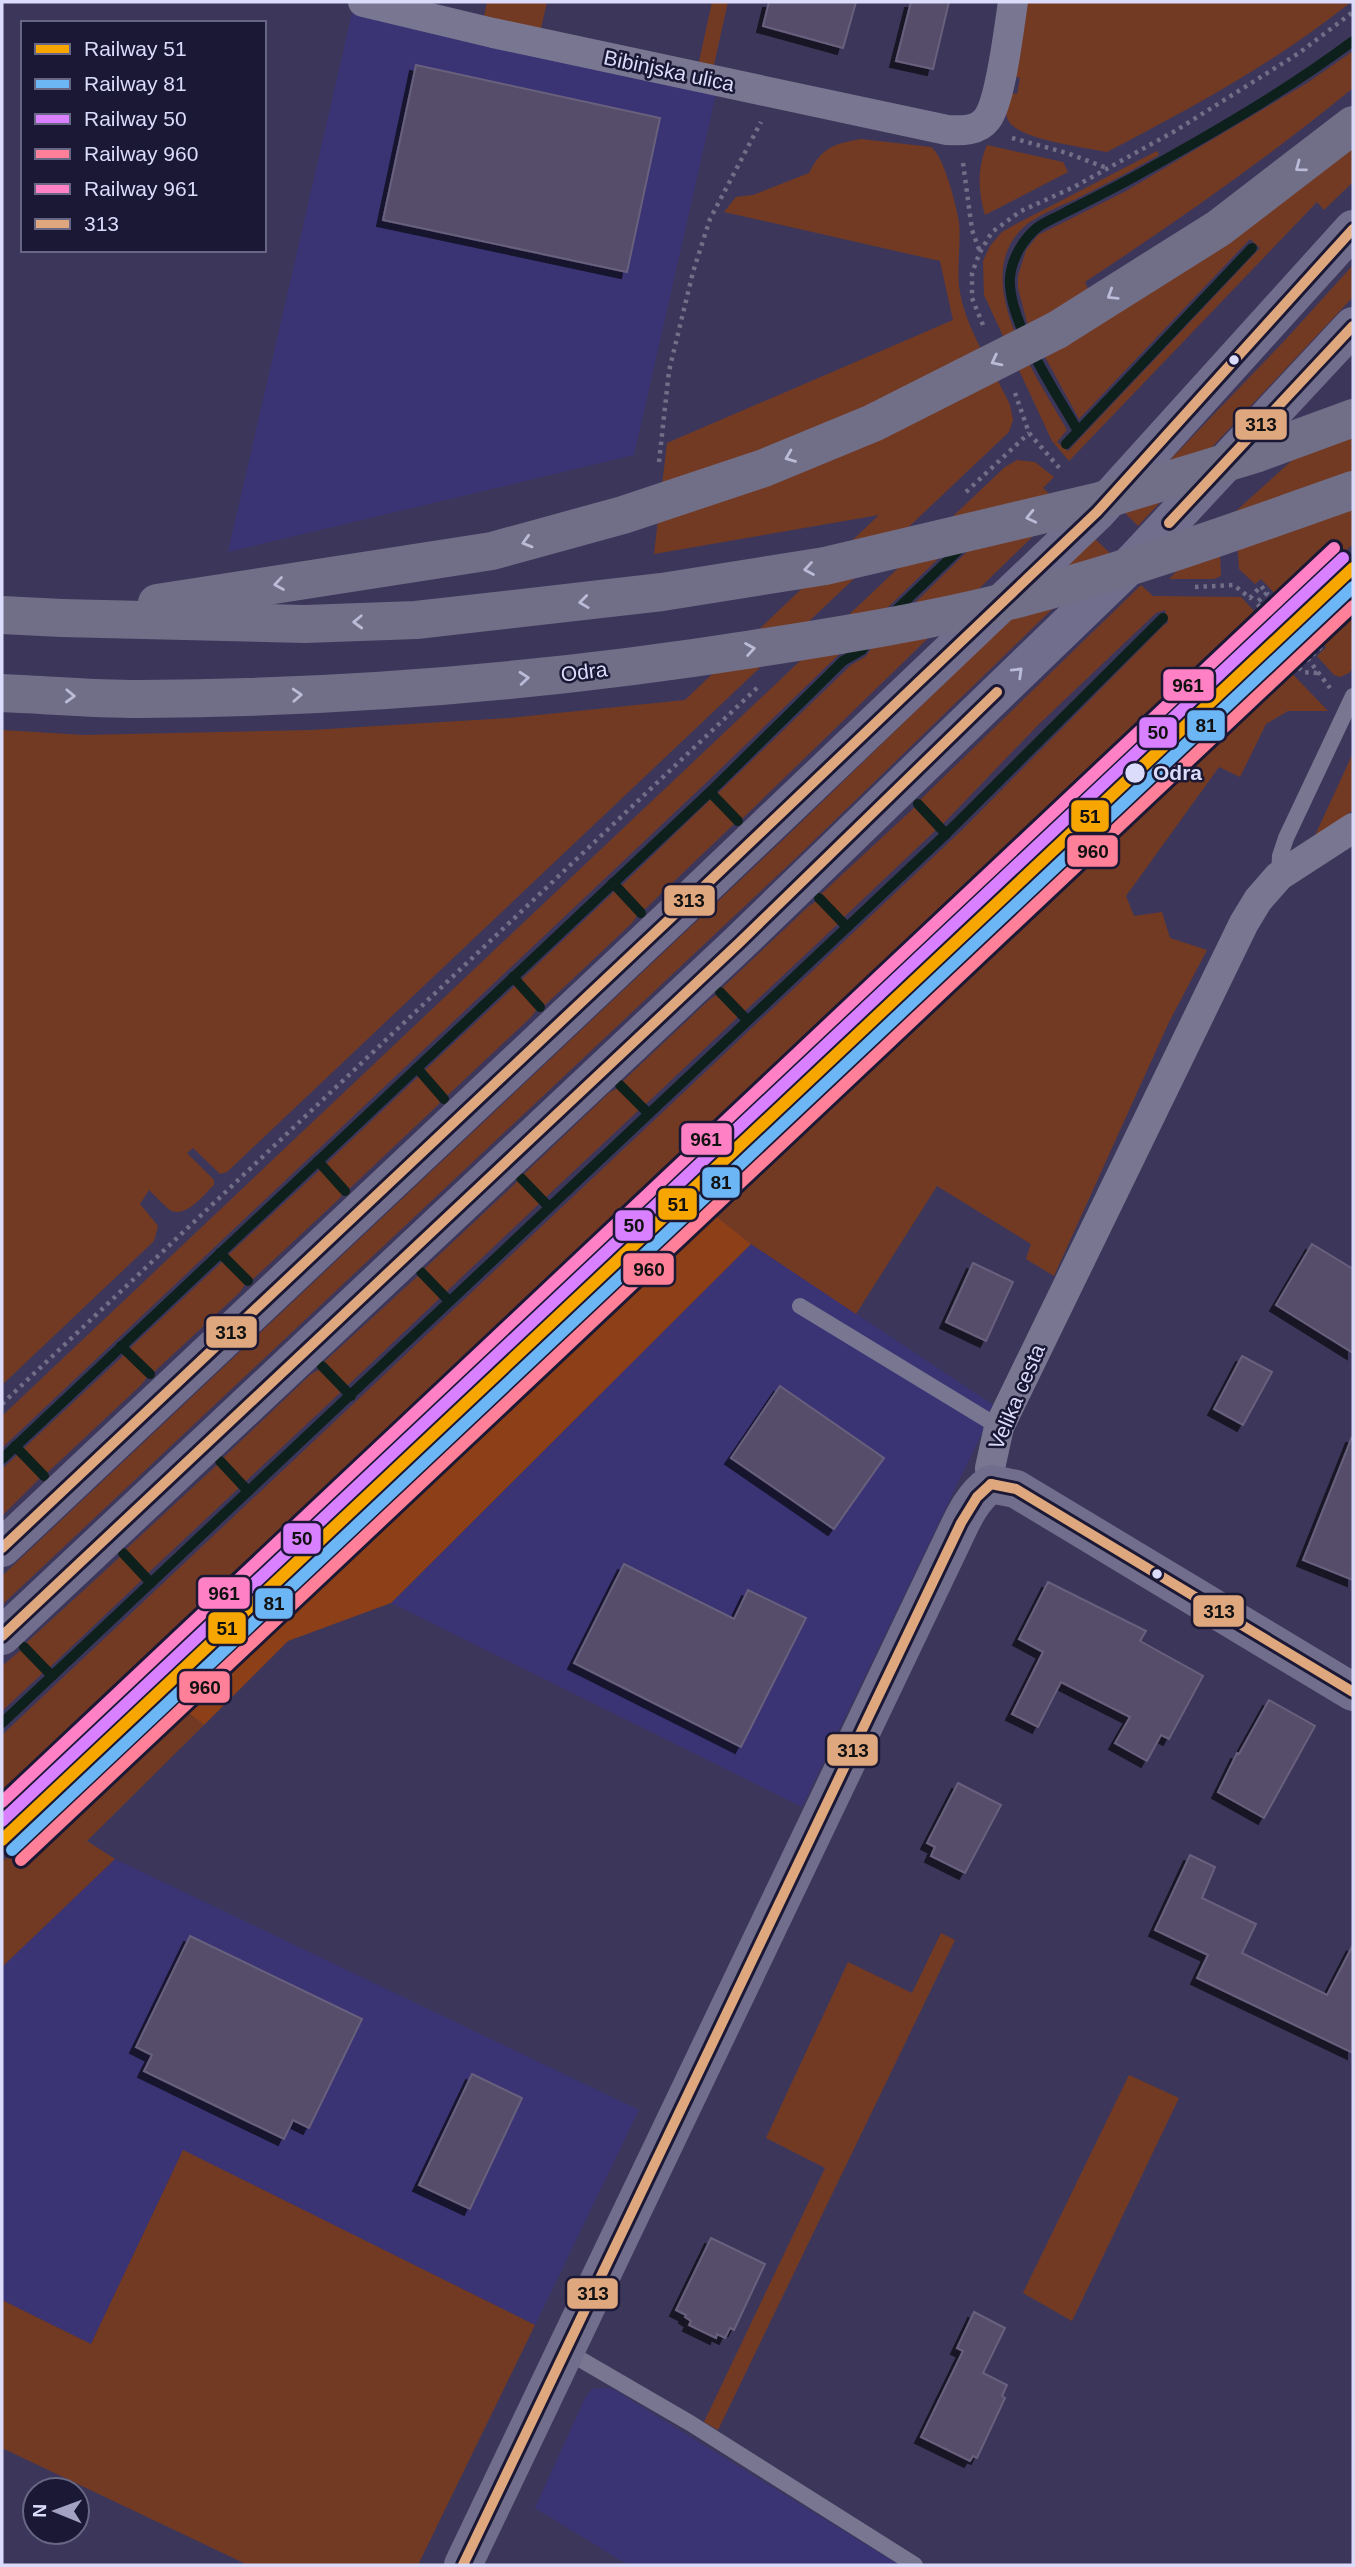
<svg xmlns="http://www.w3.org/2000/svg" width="1355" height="2567" font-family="Helvetica,sans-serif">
	<defs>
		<filter id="shadow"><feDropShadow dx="-6" dy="6" stdDeviation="0" flood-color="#0009"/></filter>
	</defs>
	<rect width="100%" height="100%" fill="#3c375a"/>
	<g fill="#3a3374">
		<path d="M352,13L716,94L634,455L228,552Z"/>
		<path d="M751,1244L995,1406L802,1807L391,1603Z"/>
		<path d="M115,1859L639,2110L535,2325L183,2150L91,2344L2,2300V1967Z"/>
		<path d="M601,2388L613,2389L899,2565H628L535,2508L585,2398L592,2389Z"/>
	</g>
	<g fill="#733a23">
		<path d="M487,2H547L540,33L484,17Z"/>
		<path d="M712,2H728L713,69L698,66Z"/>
		<path d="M1027,2H1351C1276,62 1192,108 1107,152C1085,147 1018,140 1008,120C1004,112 1008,101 1009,93L1017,94L1020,78L1012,76Z"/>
		<path d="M1353,51V88C1268,158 1177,221 1085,282L1089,292L1353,147V182L1324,210L1317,202L1069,461L1052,441L984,295L983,261L990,246L1002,232L1016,224L1157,151L1159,155C1133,170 1106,184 1078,198C1063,205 1045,212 1030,222C962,272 1038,378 1067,430L1057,442L1068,451L1260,248L1250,239L1079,419L1028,326L1018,288V276L1026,250L1038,235L1126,191L1307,83Z"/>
		<path d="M861,139L931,147C944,156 956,205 959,222C961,243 957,265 959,286C964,328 993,367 1010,405L1013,420L1009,432L227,1172L220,1174L193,1148L187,1153L214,1180V1185C204,1194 186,1219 170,1210C163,1205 156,1196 149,1190L140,1204L158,1226L154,1241L2,1385V730L84,735L311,730L509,718L685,700L879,515L654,554L667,443L953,320L940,261L724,212L736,197L753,195L809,173C822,147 834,144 861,139Z"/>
		<path d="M987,145L1063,162L1068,172L985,215C978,192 977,168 987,145Z"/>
		<path d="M1353,265V297L1138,526L1122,510L1287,338Z"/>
		<path d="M1353,405V544L1279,616L1265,602L1274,593L1261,579L1255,584L1239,569L1235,512Z"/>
		<path d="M1017,460L1035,462L1054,477L1043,488L1063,507L741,820L716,795L851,665L866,656L878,639L982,537L968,530L709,780L2,1448V1416L1005,467Z"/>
		<path d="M1219,527L1221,576L1214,579H1169Z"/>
		<path d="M1094,538L1110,553L797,857L2,1605V1576L786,837Z"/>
		<path d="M1353,581V668L1349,673L1340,677L1334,675L1317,656L1326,647L1312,635L1304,642L1298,635Z"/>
		<path d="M1141,585L1153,596L1241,597L1267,625L2,1821V1735L963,829L1164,625L1168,623L1165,610L1156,613L1038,725L941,826L919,801Z"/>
		<path d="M1283,664L1328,711H1288L1266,724L1240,777L1219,767L1126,896L1134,916L1162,912L1170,938L1207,950L1169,1022L1054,1276L1026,1259L1031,1244L937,1186L856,1314L751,1244L700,1203L973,940L979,947L1194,744L1202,753L1223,733L1216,724Z"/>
		<path d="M1353,753V810L1312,842Z"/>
		<path d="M711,799L735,823L643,911L620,887Z"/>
		<path d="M916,806L938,828L842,919L820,895Z"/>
		<path d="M616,890L639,913L632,923L544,1006L520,981Z"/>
		<path d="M818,900L840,922L743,1013L721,989L809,906Z"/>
		<path d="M517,984L538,1008L531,1017L447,1096L443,1094L424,1071Z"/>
		<path d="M718,994L740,1015L644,1106L622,1082L709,1000Z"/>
		<path d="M420,1075L441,1097L439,1104L348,1190L326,1164Z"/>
		<path d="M619,1087L641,1108L544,1199L523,1175L609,1093Z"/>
		<path d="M322,1168L341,1189L343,1193L340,1198L251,1281L227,1256Z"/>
		<path d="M519,1180L528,1186L542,1201L445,1293L423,1270Z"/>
		<path d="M224,1260L246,1283L240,1292L153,1373L128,1350Z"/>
		<path d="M420,1274L442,1296L345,1388L323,1363Z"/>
		<path d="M125,1354L148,1376L141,1385L47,1473L22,1450Z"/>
		<path d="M320,1369L343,1390L244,1483L222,1459L310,1375Z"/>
		<path d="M18,1454L41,1477L2,1516V1469Z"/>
		<path d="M218,1464L241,1486L146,1575L124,1551Z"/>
		<path d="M121,1556L144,1578L48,1669L25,1644Z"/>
		<path d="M22,1649L45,1671L2,1711V1666Z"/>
		<path d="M173,1701L204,1725L87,1841L115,1859L2,1967V1862Z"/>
		<path d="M941,1933L955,1940L718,2430L704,2422L825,2168L766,2138L848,1962L912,1993Z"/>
		<path d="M1129,2075L1179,2098L1072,2321L1023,2293Z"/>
		<path d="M183,2150L535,2325L418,2565H248L2,2448V2300L91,2344Z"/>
	</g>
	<path fill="#8d3f18" d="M700,1203L751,1244L391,1603L288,1641L204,1725L173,1701Z"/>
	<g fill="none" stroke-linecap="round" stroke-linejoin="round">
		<g stroke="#0d201b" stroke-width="10">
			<path d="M1078,431C1056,392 1007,322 1010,277C1012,258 1023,239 1038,227C1046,221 1057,217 1066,212C1088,201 1110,190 1132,178C1208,136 1283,93 1353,41"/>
			<path d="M1066,444L1252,248"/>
			<path d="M894,612L963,546"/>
			<path d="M710,792L738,821"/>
			<path d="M918,804L946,834"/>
			<path d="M613,883L641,913"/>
			<path d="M819,898L847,927"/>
			<path d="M513,977L540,1007"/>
			<path d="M720,992L747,1020"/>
			<path d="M417,1068L444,1099"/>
			<path d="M620,1085L648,1113"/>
			<path d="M318,1161L345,1191"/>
			<path d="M521,1178L549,1207"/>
			<path d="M220,1253L248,1281"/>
			<path d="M421,1272L449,1301"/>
			<path d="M121,1346L150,1374"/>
			<path d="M322,1366L351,1396"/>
			<path d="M15,1446L44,1476"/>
			<path d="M2,1459L710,792L843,661L862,650L867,642"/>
			<path d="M220,1461L248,1491"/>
			<path d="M123,1553L151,1583"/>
			<path d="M24,1647L52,1676"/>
			<path d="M2,1723L946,834L1163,618"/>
		</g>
	</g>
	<g fill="#554e6a" stroke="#68607d" stroke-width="2" filter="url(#shadow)">
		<path d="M769,2H856L843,48L763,26Z"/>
		<path d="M911,2H949L933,69L896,61Z"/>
		<path d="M416,65L660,118L627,272L383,220Z"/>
		<path d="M1312,1244L1353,1269V1353L1276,1305Z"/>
		<path d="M973,1263L1013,1282L986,1341L946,1322Z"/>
		<path d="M1242,1356L1272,1372L1243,1425L1214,1409Z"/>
		<path d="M780,1386L884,1458L834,1529L731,1458Z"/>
		<path d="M1352,1437H1353V1580L1303,1560Z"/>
		<path d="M624,1564L734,1619L748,1590L806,1618L741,1747L574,1663Z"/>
		<path d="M1048,1582L1146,1631L1140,1641L1203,1676L1169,1739L1161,1735L1147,1761L1115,1743L1130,1717L1061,1682L1038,1727L1012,1714L1043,1652L1019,1639Z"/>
		<path d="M1269,1700L1315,1726L1264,1818L1218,1792L1237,1753L1239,1754Z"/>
		<path d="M958,1783L1001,1805L965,1873L931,1856L935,1847L927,1843Z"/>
		<path d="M1190,1855L1215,1867L1202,1898L1256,1924L1242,1953L1327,1995L1353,1945V2053L1197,1978L1208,1955L1155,1930Z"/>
		<path d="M190,1936L362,2019L309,2128L293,2120L284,2139L144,2071L152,2055L136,2047Z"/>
		<path d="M472,2074L522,2098L470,2209L419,2185Z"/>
		<path d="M711,2238L765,2264L734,2330L730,2328L725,2338L717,2334L716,2338L689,2325L691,2321L685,2317L686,2315L676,2310Z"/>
		<path d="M974,2312L1005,2328L983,2373L1007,2385L1002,2396L1005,2398L977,2458L973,2456L970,2461L921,2437L963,2351L957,2348Z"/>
	</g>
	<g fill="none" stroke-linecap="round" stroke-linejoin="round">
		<g stroke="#716e88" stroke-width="4.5" stroke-dasharray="3.5 5" stroke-linecap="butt">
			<path d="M1012,138L1067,153L1107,168"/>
			<path d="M963,163L972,230L980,252"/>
			<path d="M983,325L972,298V273L980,252L992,232L1021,211L1074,187L1175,131L1299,53L1353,12"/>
			<path d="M1015,393L1029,433L1062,471"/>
			<path d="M659,462L669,371L693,272L710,219L761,122"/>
			<path d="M966,492L1029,433"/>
			<path d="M1195,587L1234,585L1250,598L1261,586L1267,593L1256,603L1304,649L1312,641L1320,648L1308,659L1330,688"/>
			<path d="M1281,649L1303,672L1317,673"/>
			<path d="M2,1404L758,687"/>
		</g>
		<g stroke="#787690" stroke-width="16">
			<path d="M1279,876L1280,856L1286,838L1353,696"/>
			<path d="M800,1306L999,1427"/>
			<path d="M566,2351L690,2423L915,2565"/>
		</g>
		<g stroke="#787690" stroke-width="30">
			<path d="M363,2L493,33L947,130C962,131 978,131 987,119C1001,101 1009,27 1013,2"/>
			<path d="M991,1484L990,1468L999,1427L1244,923L1258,900L1279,876L1353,828"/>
		</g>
		<g stroke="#716e8d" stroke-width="38">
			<path d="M2,1548L693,897L1097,512L1353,229"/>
			<path d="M2,1636L739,943L1134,561L1353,326"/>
			<path d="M463,2565L948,1550C960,1526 969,1499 991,1484L1016,1489L1353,1692"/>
		</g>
		<g stroke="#716e88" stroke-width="38">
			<path d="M1057,330L1219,228L1353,125"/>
			<path d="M2,615L62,618"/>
		</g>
		<g stroke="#716e88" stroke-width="38">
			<path d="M157,603L492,551L623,515L764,468L873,423L1057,330"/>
			<path d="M62,618L305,624L416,620L662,592L825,566L1100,501L1258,453L1353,418"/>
			<path d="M2,693C48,695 94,699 140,699C345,698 550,681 753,649C844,635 936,620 1024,597C1136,568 1245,528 1353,490"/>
		</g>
		<g stroke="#1a1834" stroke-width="16">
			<g id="bus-1">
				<path d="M1169,523L1353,326"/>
				<path d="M991,1484L1016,1489L1353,1692"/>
				<path d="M2,1548L693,897L1097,512L1353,229"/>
				<path d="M2,1636L739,943L997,692"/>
				<path d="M463,2565L961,1523L977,1497L991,1484"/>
			</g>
		</g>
		<use href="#bus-1" stroke="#dfa77e" stroke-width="10"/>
		<g stroke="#1a1834" stroke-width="18">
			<path id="rail-1" d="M2,1840L1353,568"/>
		</g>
		<g stroke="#1a1834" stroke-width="18">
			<path id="rail-2" d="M12,1850L1353,587"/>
		</g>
		<g stroke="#1a1834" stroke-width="18">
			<path id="rail-3" d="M2,1821L1343,558"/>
		</g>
		<g stroke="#1a1834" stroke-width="18">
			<path id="rail-4" d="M21,1860L1353,606"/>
		</g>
		<g stroke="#1a1834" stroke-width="18">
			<path id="rail-5" d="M2,1802L1334,548"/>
		</g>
		<use href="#rail-1" stroke="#f7a600" stroke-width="12"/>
		<use href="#rail-2" stroke="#6db6f5" stroke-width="12"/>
		<use href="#rail-3" stroke="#d880ff" stroke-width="12"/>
		<use href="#rail-4" stroke="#ff8098" stroke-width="12"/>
		<use href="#rail-5" stroke="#ff80c5" stroke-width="12"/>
	</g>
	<defs><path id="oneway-chevron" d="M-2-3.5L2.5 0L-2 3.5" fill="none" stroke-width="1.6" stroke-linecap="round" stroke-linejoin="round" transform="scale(1.75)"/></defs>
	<g stroke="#bbbbd8">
		<use href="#oneway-chevron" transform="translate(1300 167) rotate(143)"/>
		<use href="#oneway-chevron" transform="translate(1112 295) rotate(148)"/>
		<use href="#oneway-chevron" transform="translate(996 361) rotate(153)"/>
		<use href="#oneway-chevron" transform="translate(790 457) rotate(158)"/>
		<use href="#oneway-chevron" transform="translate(1031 517) rotate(167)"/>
		<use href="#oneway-chevron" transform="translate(527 542) rotate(164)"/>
		<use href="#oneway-chevron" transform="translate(809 569) rotate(171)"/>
		<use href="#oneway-chevron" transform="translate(279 584) rotate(171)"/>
		<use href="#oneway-chevron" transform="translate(584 602) rotate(173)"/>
		<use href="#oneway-chevron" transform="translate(358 622) rotate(178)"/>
		<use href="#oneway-chevron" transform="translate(750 649) rotate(-9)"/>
		<use href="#oneway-chevron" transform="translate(524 678) rotate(-5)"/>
		<use href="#oneway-chevron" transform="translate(297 695) rotate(-3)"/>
		<use href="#oneway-chevron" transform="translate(70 696) rotate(2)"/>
	</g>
	<use stroke="#bbbbda" href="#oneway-chevron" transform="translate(1018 672) rotate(-44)"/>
	<g fill="#dbdcfb" stroke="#1a1834" stroke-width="2.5">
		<circle cx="1234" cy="360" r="6"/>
		<circle cx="1135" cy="773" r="11"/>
		<circle cx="1157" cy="1574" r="6"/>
	</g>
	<g text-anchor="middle" stroke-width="5" stroke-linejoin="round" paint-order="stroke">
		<g font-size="21" fill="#dbdcfb" stroke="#1a1834">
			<text transform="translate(669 71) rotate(12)" y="7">Bibinjska ulica</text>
			<text transform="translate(584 672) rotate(-7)" y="7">Odra</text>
			<text transform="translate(1017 1397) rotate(-67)" y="7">Velika cesta</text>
		</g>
		<g font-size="21" font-weight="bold" fill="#dbdcfb" stroke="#1a1834" text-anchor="start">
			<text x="1153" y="780">Odra</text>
		</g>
	</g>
	<g stroke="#1a1834" stroke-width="2.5">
		<rect x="1234" y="408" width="54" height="33" rx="7" fill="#dfa77e"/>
		<rect x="1162" y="668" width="53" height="34" rx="7" fill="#ff80c5"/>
		<rect x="1186" y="709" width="40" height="33" rx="7" fill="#6db6f5"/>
		<rect x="1138" y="716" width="40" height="33" rx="7" fill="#d880ff"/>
		<rect x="1070" y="799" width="40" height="34" rx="7" fill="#f7a600"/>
		<rect x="1066" y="834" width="53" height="34" rx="7" fill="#ff8098"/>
		<rect x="663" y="884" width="53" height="33" rx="7" fill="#dfa77e"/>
		<rect x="680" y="1122" width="53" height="34" rx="7" fill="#ff80c5"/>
		<rect x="701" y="1166" width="40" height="33" rx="7" fill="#6db6f5"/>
		<rect x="657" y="1187" width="41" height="34" rx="7" fill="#f7a600"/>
		<rect x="614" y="1209" width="40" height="33" rx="7" fill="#d880ff"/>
		<rect x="622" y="1252" width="53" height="34" rx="7" fill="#ff8098"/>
		<rect x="205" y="1315" width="53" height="34" rx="7" fill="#dfa77e"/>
		<rect x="282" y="1522" width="40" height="33" rx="7" fill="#d880ff"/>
		<rect x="197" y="1576" width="54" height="34" rx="7" fill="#ff80c5"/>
		<rect x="254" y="1587" width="40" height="33" rx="7" fill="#6db6f5"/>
		<rect x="1192" y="1594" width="53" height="34" rx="7" fill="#dfa77e"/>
		<rect x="207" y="1611" width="40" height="34" rx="7" fill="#f7a600"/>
		<rect x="178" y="1670" width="53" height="34" rx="7" fill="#ff8098"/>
		<rect x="826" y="1733" width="53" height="34" rx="7" fill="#dfa77e"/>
		<rect x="566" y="2277" width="53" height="33" rx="7" fill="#dfa77e"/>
	</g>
	<g font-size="19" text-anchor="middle" font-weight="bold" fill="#111">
		<text x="1261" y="431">313</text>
		<text x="1188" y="692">961</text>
		<text x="1206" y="732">81</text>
		<text x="1158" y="739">50</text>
		<text x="1090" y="823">51</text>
		<text x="1093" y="858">960</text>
		<text x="689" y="907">313</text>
		<text x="706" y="1146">961</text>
		<text x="721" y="1189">81</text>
		<text x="678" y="1211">51</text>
		<text x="634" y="1232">50</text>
		<text x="649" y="1276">960</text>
		<text x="231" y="1339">313</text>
		<text x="302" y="1545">50</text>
		<text x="224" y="1600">961</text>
		<text x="274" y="1610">81</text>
		<text x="1219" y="1618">313</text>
		<text x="227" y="1635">51</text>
		<text x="205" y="1694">960</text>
		<text x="853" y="1757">313</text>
		<text x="593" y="2300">313</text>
	</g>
	<rect width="1355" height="2567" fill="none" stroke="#dbdcfb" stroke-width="7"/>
	<rect x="21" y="21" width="245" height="231" fill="#1a1834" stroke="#676684" stroke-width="2"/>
	<rect x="35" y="44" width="35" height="10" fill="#f7a600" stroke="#676684" stroke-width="2"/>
	<text x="84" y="56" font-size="21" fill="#dbdcfb">Railway 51</text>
	<rect x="35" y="79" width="35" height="10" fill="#6db6f5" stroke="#676684" stroke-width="2"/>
	<text x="84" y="91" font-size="21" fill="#dbdcfb">Railway 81</text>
	<rect x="35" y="114" width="35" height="10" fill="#d880ff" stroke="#676684" stroke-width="2"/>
	<text x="84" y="126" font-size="21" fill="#dbdcfb">Railway 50</text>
	<rect x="35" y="149" width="35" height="10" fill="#ff8098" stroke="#676684" stroke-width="2"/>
	<text x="84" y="161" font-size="21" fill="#dbdcfb">Railway 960</text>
	<rect x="35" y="184" width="35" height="10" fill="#ff80c5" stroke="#676684" stroke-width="2"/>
	<text x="84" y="196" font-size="21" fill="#dbdcfb">Railway 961</text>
	<rect x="35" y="219" width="35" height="10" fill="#dfa77e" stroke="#676684" stroke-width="2"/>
	<text x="84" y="231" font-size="21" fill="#dbdcfb">313</text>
	<g transform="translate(56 2511) rotate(271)"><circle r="33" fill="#1a1834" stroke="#676684" stroke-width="2"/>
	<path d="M0-5L12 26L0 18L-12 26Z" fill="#a3a2c3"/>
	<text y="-10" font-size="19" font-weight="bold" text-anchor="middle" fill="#dbdcfb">N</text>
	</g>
</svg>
